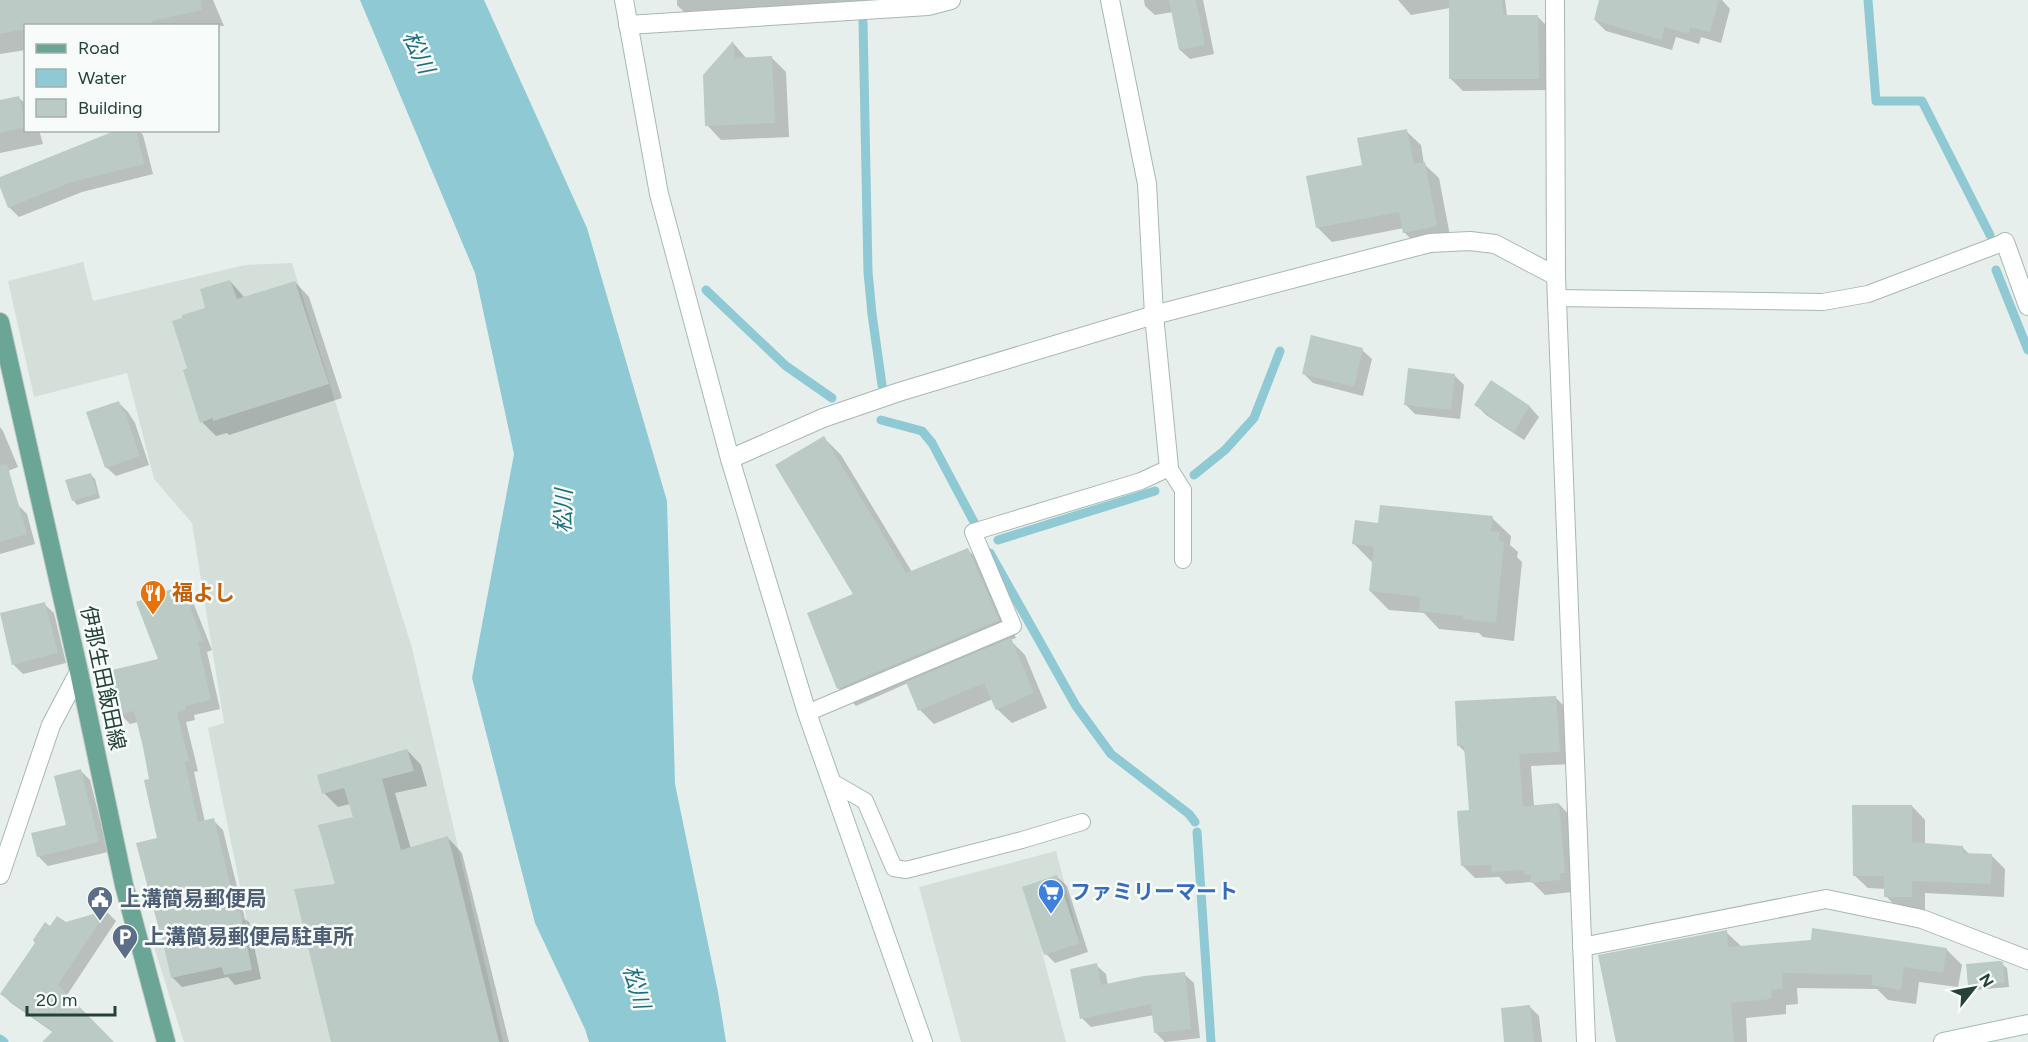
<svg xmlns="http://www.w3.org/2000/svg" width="2028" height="1042" font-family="Figtree,'Noto Sans JP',sans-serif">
	<rect width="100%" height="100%" fill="#e6efeb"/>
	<g fill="#d4dfda">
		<path d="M83,262L93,301L245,265L292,263L412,648L503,1042H184L152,941L245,920L256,966L208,728L224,723L192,523L154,479L127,373L34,397L8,281Z"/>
		<path d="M1056,851L1080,942L1042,952L1066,1042H961L919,887Z"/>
	</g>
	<path fill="#8ec9d4" d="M360,0H484L587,228L667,501L675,784L718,992L726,1042H589L585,1029L535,923L472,678L514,454L475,273Z"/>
	<g fill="#0003">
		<path d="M0,0H213L224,26H26V50L0,54Z"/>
		<path d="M677,0H869L871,11L696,24L677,5Z"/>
		<path d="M1144,0H1203L1214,54L1190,59L1180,50L1173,12L1155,15L1145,6Z"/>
		<path d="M1398,0H1505L1507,16H1537L1550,29V90L1463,91L1451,79L1450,8L1411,15Z"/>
		<path d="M1601,0H1722L1730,9L1721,43L1701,37L1699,44L1676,37L1672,50L1606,31L1595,20Z"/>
		<path d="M733,43L747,59L772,58L786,72L789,137L721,140L707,125Z"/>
		<path d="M19,98L26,104V130H39L43,144L0,153V102Z"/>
		<path d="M121,130H139L143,135L153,174L82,192L19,217L9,207L0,179Z"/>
		<path d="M1406,131L1421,145L1424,164L1439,178L1451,241L1419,247L1404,232V228L1332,242L1317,227L1364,166Z"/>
		<path d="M230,281L245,298L295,282L309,297L342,398L229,435L227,433L216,436L202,422L189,369L207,309Z"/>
		<path d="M1362,350L1372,359L1363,396L1313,383L1303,373Z"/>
		<path d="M1454,375L1464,385L1460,419L1415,414L1405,404Z"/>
		<path d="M1491,382L1530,407L1539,417L1524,440L1486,415L1476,405Z"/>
		<path d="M119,403L128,412L135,423L149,465L116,476L106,467Z"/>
		<path d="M0,427L3,431L18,467L0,474Z"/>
		<path d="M824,438L841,455L912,572L968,550L986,567L1016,638L1010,640L1025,655L1047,708L1012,723L997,709L993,699L934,724L920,710L908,683L856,706L838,688L856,595Z"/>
		<path d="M90,474L95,479L100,498L77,505L73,500Z"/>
		<path d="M18,505L27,514L35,544L0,554V509Z"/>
		<path d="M1492,518L1511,536L1510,545L1518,552L1517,557L1522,562L1514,641L1483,637L1479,633L1439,629L1424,613L1389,610L1370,591L1373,563L1354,544L1379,525Z"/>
		<path d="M181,587L191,597L212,650L207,652L220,709L194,715L195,720L186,722L198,771L194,772L205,822L213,820L223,830L245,919L249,922L261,979L235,985L228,977L182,987L172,977L151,780L138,722L130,724L120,714L160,660Z"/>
		<path d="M44,604L54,613L66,663L23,674L13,664Z"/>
		<path d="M1556,698L1568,710L1571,764L1531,766L1534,806L1559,804L1571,817L1572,892L1545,895L1532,882L1506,884L1499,877L1475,878L1463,866L1471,811L1466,753L1459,746Z"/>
		<path d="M407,750L421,765L427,786L395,793L411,849L448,838L462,853L509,1042H333L337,886L354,818L350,804L338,807L324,793Z"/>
		<path d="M81,771L90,780L108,852L48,866L39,857L33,834L68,826Z"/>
		<path d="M1912,806L1925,820V845L1962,847L1970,855L1992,856L2005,869L2004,897L1925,893V910H1899L1886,896V889L1868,888L1854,875Z"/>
		<path d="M1057,877L1067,886L1088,952L1055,963L1046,954Z"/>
		<path d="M107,912L116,921L67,995L113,1042H45L54,1033L11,1003L2,994L51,928Z"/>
		<path d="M1726,932L1742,947L1946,949L1962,965L1958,987L1919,982L1916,1004L1888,1000L1877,989L1797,988L1798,1004L1786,1005V1014L1746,1018L1747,1042H1618Z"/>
		<path d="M2002,964L2007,968L2009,987L1973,990L1969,985Z"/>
		<path d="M1096,965L1106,974L1108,986L1184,974L1194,983L1200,1038L1165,1042L1155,1032L1154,1015L1091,1027L1082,1018Z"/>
		<path d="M1530,1007L1539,1016L1542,1042H1506Z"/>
	</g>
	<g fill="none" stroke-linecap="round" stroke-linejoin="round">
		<g stroke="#8ec9d4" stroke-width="9">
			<path d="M1868,0L1876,101H1922L1990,235"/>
			<path d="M863,22L868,272L872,314L882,385"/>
			<path d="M1996,270L2028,350"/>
			<path d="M706,290L786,366L832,398"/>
			<path d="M881,420L922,431L932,443L974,522"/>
			<path d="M1194,475L1225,450L1254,418L1280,351"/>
			<path d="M998,540L1155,491"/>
			<path d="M990,553L1076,706L1111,754L1189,814L1195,822"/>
			<path d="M1197,832L1211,1042"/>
			<path d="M0,1039L4,1042"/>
		</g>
	</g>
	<g fill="#bbcac4">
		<path d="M0,0H201L202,10L152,21L153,26H26V29L0,34Z"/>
		<path d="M1169,0H1196L1205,45L1179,50Z"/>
		<path d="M1449,0H1502L1504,15H1538L1539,79H1449Z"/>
		<path d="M1599,0H1719L1710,32L1690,27L1689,34L1665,27L1661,40L1594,20Z"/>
		<path d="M733,41L735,58L772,56L775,123L705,126L703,75Z"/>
		<path d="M19,96L26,127L0,133V100Z"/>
		<path d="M1407,129L1414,164L1425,162L1437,226L1403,233L1399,212L1316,228L1306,176L1362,165L1357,138Z"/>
		<path d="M117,130H136L144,164L72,182L8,208L0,187V177Z"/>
		<path d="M230,280L237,299L295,281L329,384L213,421V418L200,423L183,370L187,368L172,321L182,318V315L205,308L200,289Z"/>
		<path d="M1311,335L1363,348L1354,387L1302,374Z"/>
		<path d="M1408,368L1455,374L1451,410L1404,405Z"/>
		<path d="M1491,380L1530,406L1514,432L1474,405Z"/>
		<path d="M119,401L123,412H125L140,456L105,468L86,412Z"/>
		<path d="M824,436L906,573L968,548L999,620L837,689L807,613L853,594L775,465Z"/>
		<path d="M7,464L27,534L0,542V465Z"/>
		<path d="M91,473L97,494L72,501L65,480Z"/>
		<path d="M1380,505L1493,516L1491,531L1500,532L1499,541L1504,542L1496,623L1463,619V616L1419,611L1420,597L1369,591L1374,547L1352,544L1355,520L1378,523Z"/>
		<path d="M182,585L203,641L198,642L211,700L185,706L186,710L177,713L189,761L185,762L198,822L214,818L237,912L240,911L252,970L224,975L222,967L171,978L162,937H161L136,843L157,838L144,780L149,779L143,747L134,711L118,715L108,671L158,659L136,602Z"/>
		<path d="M45,602L58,653L12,665L0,613Z"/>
		<path d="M1011,638L1034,693L996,710L984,683L918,711L906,682Z"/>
		<path d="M1556,696L1560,752L1519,754L1523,806L1559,803L1565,873H1560V880L1531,883V874L1525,875L1524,870L1492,872L1491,865L1461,866L1457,811L1469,810L1464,746H1457L1455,701Z"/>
		<path d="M407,749L414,771L382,779L401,850L448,836L499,1042H331L294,889L335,884L318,825L353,817L344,788L322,794L317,775Z"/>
		<path d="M81,769L99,842L37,857L31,833L66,825L54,776Z"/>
		<path d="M1852,805H1912V842L1963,846V853L1992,854L1991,884L1912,881V897H1884V876H1853Z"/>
		<path d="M1057,875L1080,943L1044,955L1022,887Z"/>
		<path d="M107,910L58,985L114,1042H42L53,1031L0,994L35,943L33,940L45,922L50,926L57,916L66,922Z"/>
		<path d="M1812,928L1947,948L1943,973L1904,967L1901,990L1871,985L1873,975L1782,973L1783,989L1771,990L1772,999L1731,1003L1734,1042H1616L1598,955L1727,930L1728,947L1811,940Z"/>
		<path d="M1999,961L2003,962L2005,983L1968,986L1966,964Z"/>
		<path d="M1097,963L1101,985L1144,976L1185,972L1191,1029L1154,1033L1151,1004L1080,1019L1070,969Z"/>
		<path d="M1530,1005L1534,1042H1504L1501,1008Z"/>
	</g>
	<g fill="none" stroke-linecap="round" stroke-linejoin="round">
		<g stroke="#a8b8b2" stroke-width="18">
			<g id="lane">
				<path d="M1557,298L1823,302L1868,294L2005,242"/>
				<path d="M807,713L1013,626L973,532L1141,481L1169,468L1183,490V560"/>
				<path d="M832,782L865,801L894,868L906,870L1022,840L1082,822"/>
			</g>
		</g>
		<g stroke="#a8b8b2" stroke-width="20">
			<g id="street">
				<path d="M1110,0L1147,184L1154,315L1169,468"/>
				<path d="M1555,0L1556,276L1586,1042"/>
				<path d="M628,25L928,6L951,0"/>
				<path d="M2005,242L2028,306"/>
				<path d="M730,459L823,418L899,392L1154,315L1430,243L1470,241L1495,244L1556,276"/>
				<path d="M0,875L51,725L79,672"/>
				<path d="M1582,947L1826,899L1922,919L2028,960"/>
			</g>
		</g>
		<g stroke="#a4bbb3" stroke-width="20">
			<g id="secondary">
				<path d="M624,0L659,194L730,459L807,713L923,1042"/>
				<path d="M1943,1042L2028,1024"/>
			</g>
		</g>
		<g stroke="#c2cac8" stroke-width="20">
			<path id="primary" d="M0,322L79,672L124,885L166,1042"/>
		</g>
		<use href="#lane" stroke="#fff" stroke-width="16"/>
		<use href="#street" stroke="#fff" stroke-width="18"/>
		<use href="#secondary" stroke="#fff" stroke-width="18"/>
		<use href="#primary" stroke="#6aa596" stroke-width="18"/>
	</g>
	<defs>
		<g id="restaurant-pin" transform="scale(1.35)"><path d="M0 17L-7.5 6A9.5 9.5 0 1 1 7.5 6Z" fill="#e8710a" stroke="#f7fbf9"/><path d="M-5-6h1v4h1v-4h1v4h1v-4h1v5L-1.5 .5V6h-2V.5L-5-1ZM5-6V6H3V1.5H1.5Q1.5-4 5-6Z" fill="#fff"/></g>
		<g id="supermarket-pin" transform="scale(1.35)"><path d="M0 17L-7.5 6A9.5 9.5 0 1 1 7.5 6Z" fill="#3f7fe0" stroke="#f7fbf9"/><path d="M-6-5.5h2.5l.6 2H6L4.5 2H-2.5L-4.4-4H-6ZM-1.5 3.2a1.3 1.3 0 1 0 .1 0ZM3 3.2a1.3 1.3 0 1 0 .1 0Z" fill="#fff"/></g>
		<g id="civic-pin" transform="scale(1.35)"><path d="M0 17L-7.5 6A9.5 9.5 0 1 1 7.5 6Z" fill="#5c6f8a" stroke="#f7fbf9"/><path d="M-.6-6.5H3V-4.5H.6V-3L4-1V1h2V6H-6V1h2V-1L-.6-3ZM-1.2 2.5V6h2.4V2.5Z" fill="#fff"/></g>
		<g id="parking-pin" transform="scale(1.35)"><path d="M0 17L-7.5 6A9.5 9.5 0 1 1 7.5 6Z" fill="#5c6f8a" stroke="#f7fbf9"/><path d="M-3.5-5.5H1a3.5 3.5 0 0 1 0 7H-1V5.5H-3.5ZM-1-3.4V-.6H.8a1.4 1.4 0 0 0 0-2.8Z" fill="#fff"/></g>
	</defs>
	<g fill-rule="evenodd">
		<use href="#restaurant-pin" x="153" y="593"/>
		<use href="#supermarket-pin" x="1051" y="892"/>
		<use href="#civic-pin" x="100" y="899"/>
		<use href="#parking-pin" x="125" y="937"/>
	</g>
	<g text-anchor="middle" stroke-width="5" stroke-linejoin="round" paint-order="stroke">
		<g font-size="21" font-weight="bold" fill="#c56008" stroke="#f7fbf9" text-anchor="start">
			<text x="172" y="600">福よし</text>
		</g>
		<g font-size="21" fill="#24423a" stroke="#f7fbf9">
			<text transform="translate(103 678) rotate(78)" y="7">伊那生田飯田線</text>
		</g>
		<g font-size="21" font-weight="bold" fill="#366cbe" stroke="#f7fbf9" text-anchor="start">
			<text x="1070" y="899">ファミリーマート</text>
		</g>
		<g font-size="21" font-weight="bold" fill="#4e5e75" stroke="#f7fbf9" text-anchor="start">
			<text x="120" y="906">上溝簡易郵便局</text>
			<text x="144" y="944">上溝簡易郵便局駐車所</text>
		</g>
		<g font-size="22" font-style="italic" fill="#1c6f80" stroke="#f7fbf9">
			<text transform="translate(419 52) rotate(65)" y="8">松川</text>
			<text transform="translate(563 511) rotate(-89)" y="8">松川</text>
			<text transform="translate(637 987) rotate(73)" y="8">松川</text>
		</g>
	</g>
	<rect x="24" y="24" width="195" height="108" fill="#f7fbf9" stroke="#a3b1ad" stroke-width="1.5"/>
	<rect x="36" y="44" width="30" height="9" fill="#6aa596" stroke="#a3b1ad" stroke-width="1.5"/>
	<text x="78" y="54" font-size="18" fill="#24423a">Road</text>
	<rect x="36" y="69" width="30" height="18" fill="#8ec9d4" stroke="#a3b1ad" stroke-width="1.5"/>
	<text x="78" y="84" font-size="18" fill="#24423a">Water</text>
	<rect x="36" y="99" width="30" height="18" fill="#bbcac4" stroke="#a3b1ad" stroke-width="1.5"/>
	<text x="78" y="114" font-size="18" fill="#24423a">Building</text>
	<g transform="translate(1974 988) rotate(59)" stroke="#f7fbf9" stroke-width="4.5" paint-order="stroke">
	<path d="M0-4.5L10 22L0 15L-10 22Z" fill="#24423a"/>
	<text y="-9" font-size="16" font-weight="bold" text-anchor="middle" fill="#24423a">N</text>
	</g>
	<path d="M27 1006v9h88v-9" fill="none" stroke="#24423a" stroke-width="3"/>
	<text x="36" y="1006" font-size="18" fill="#24423a" stroke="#f7fbf9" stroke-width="4.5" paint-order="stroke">20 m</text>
</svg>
